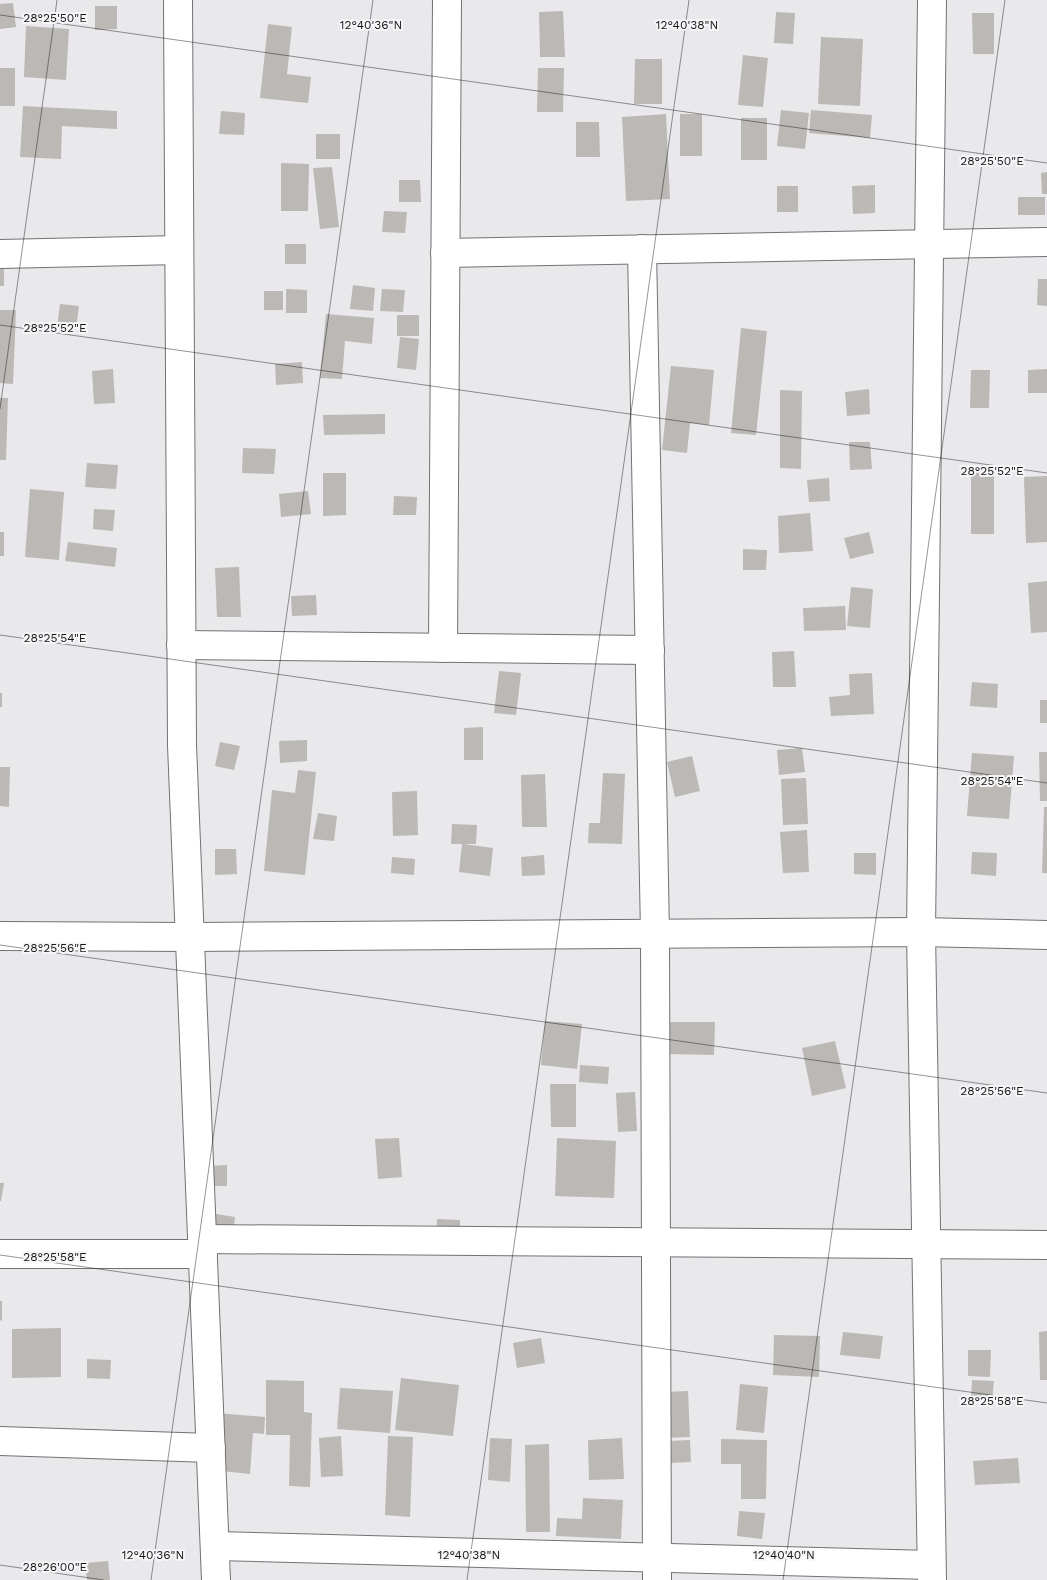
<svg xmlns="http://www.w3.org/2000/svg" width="1047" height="1580" font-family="'Work Sans',sans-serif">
	<rect width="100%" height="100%" fill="#e9e9ec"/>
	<g fill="#bbb8b6">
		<path d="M13,3L16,27L0,29V4Z"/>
		<path d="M95,6H117V29L95,30Z"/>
		<path d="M563,11L565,57H540L539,12Z"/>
		<path d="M776,12L795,13L793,44L774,43Z"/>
		<path d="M972,13H994V54H973Z"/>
		<path d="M268,24L292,27L287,74L311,77L308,103L260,98Z"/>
		<path d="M26,26L69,29L66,80L24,77Z"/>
		<path d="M821,37L863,39L860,106L818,104Z"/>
		<path d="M743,55L768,58L763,107L738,105Z"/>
		<path d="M635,59H662V104H634Z"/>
		<rect x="0" y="68" width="15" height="38"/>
		<path d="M538,68H564L563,112H537Z"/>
		<path d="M23,106L117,111V129L62,126L61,159L20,157Z"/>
		<path d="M781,110L809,113L805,149L777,146Z"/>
		<path d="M811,110L872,115L870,138L809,133Z"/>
		<path d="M221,111L245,113L244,135L219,134Z"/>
		<path d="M666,114L670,199L626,201L622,117Z"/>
		<rect x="680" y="114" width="22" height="42"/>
		<rect x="741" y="118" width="26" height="42"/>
		<path d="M576,122H599L600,157H576Z"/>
		<rect x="316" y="134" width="24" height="25"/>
		<path d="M281,163L309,164L308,211H281Z"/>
		<path d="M332,167L339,227L320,229L313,168Z"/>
		<path d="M1047,172V194H1042L1041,173Z"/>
		<path d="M399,180H420L421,202H399Z"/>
		<path d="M875,185V213L853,214L852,186Z"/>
		<rect x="777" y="186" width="21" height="26"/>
		<rect x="1018" y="197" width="27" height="18"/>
		<path d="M384,211L407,212L405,233L382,232Z"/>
		<rect x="285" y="244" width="21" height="20"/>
		<rect x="0" y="259" width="4" height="27"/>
		<path d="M1038,279H1047V306L1037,305Z"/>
		<path d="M353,285L375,288L373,311L350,309Z"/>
		<path d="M286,289L307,290V313H286Z"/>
		<path d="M382,289L405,290L403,312L380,311Z"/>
		<rect x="264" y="291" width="19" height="19"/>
		<path d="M60,304L79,306L76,329L57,327Z"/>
		<path d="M0,310H16L13,384L0,383Z"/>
		<path d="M326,314L374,318L372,344L345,341L342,379L320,378Z"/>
		<rect x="397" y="315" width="22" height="21"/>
		<path d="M741,328L767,331L756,435L731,433Z"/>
		<path d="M400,337L419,339L416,370L397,368Z"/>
		<path d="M302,362L303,383L276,385L275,364Z"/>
		<path d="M671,366L714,370L709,425L690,423L687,453L662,450Z"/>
		<path d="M113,369L115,403L94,404L92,371Z"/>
		<path d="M1047,369V393H1028V370Z"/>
		<path d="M971,370H990L989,408H970Z"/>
		<path d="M869,389L870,414L847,416L845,392Z"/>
		<path d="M780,390L802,391L801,469L780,468Z"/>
		<path d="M0,398H8L6,460H0Z"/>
		<path d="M385,414V434L324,435L323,415Z"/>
		<path d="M849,442H870L872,469L850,470Z"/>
		<path d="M243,448L276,449L274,474L242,473Z"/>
		<path d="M87,463L118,465L116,489L85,487Z"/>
		<rect x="971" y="471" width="23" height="63"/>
		<path d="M323,473H346V515L323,516Z"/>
		<path d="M1047,476V542L1026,543L1024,477Z"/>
		<path d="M829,478L830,501L809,502L807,480Z"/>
		<path d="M30,489L64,492L59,560L25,557Z"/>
		<path d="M308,491L311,514L281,517L279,494Z"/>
		<path d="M394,496L417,497L416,515H393Z"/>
		<path d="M94,509L115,510L113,531L93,529Z"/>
		<path d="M810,513L813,551L779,553L778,516Z"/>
		<rect x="0" y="532" width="4" height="24"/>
		<path d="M869,532L874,553L850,559L844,538Z"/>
		<path d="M68,542L117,548L115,567L65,561Z"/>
		<path d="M743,549L767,550L766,570H743Z"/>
		<path d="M239,567L241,617H217L215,568Z"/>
		<path d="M1047,581V632L1031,633L1028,583Z"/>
		<path d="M851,587L873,589L870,628L847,626Z"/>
		<path d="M316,595L317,615L292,616L291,596Z"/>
		<path d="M845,606L846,630L804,631L803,608Z"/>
		<path d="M794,651L796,687H773L772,652Z"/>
		<path d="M499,671L521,673L516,715L494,713Z"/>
		<path d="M872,673L874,714L831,716L829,697L850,695L849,674Z"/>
		<path d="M972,682L998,684L997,708L970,706Z"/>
		<rect x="0" y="693" width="2" height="14"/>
		<rect x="1040" y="700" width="7" height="23"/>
		<path d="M483,727V760H464V728Z"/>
		<path d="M307,740V761L280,763L279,741Z"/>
		<path d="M220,742L240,746L234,770L215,766Z"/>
		<path d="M802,748L805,772L779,775L777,750Z"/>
		<path d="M1039,752H1047V801H1040Z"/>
		<path d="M972,753L1014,756L1009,819L967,816Z"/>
		<path d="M692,756L700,791L675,797L667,762Z"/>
		<path d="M0,767H10L9,807L0,806Z"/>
		<path d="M298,770L316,772L305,875L264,871L272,790L295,793Z"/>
		<path d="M603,773L625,774L622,844L588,843L589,823H600Z"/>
		<path d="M545,774L547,827H522L521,775Z"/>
		<path d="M806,778L808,824L783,825L781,779Z"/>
		<path d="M417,791L418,835L393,836L392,792Z"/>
		<path d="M1044,807H1047V873H1042Z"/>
		<path d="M318,813L337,816L334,841L313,839Z"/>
		<path d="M452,824L477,825L476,844H464L493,848L490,876L459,872L462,844H451Z"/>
		<path d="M807,830L809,872L783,873L780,832Z"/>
		<path d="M215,849H236L237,874L215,875Z"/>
		<path d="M972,852L997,853L996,876L971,874Z"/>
		<path d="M854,853H876V875L854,874Z"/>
		<path d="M544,855L545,875L522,876L521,857Z"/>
		<path d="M392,857L415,859L414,875L391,873Z"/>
		<path d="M545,1021L582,1024L577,1069L541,1065Z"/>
		<path d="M668,1022H715L714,1055L668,1054Z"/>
		<path d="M835,1041L846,1088L812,1096L802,1048Z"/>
		<path d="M580,1065L609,1067L608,1084L579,1082Z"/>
		<path d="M550,1084H576V1127H551Z"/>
		<path d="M635,1092L637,1131L618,1132L616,1093Z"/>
		<path d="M399,1138L402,1177L378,1179L375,1139Z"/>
		<path d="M557,1138L616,1141L614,1198L555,1196Z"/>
		<path d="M227,1165V1186H207V1166Z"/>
		<path d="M0,1183H4L1,1201H0Z"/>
		<path d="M210,1213L235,1217L233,1236L207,1232Z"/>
		<path d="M437,1219L460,1220V1243L436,1241Z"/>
		<path d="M0,1301H2V1321L0,1320Z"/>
		<path d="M61,1328V1377L12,1378V1329Z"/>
		<path d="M1047,1331V1380H1040L1039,1332Z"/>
		<path d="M843,1332L883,1336L880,1359L840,1355Z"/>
		<path d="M774,1335L820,1336L819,1377L773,1375Z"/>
		<path d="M541,1338L545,1363L517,1368L513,1343Z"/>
		<path d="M968,1350H991L990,1377L968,1376Z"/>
		<path d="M87,1359L111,1360L110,1379L87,1378Z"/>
		<path d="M401,1378L459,1385L453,1436L395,1430Z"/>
		<path d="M266,1380L304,1381V1412L312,1413L310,1487L289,1486L290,1435H266Z"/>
		<path d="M972,1380L994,1381L992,1401L971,1400Z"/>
		<path d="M740,1384L768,1387L764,1433L736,1430Z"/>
		<path d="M340,1388L393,1391L390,1433L337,1429Z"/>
		<path d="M688,1391L690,1437L667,1438L665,1392Z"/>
		<path d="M216,1413L265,1417L264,1434L253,1433L250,1474L212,1470Z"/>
		<path d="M341,1436L343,1476L321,1477L319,1438Z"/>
		<path d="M388,1436L413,1437L410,1517L385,1515Z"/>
		<path d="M490,1438L512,1439L510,1482L488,1480Z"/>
		<path d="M622,1438L624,1479L589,1480L588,1440Z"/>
		<path d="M721,1439L767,1440L766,1499H741V1464H721Z"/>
		<path d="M690,1440L691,1462L669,1463L668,1441Z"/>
		<path d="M549,1444L550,1532H526L525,1445Z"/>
		<path d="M1018,1458L1020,1483L975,1485L973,1461Z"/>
		<path d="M583,1498L623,1500L621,1539L556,1536L557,1518L582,1519Z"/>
		<path d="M739,1511L765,1513L762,1539L737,1536Z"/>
		<path d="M108,1561L110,1580H87L85,1563Z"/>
	</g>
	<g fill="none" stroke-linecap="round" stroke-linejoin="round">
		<g stroke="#727275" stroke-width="30">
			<g id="minor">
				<path d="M178,0L182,745L216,1580"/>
				<path d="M642,249L655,934L657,1580"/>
				<path d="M445,253L1047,242"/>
				<path d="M0,254L179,250"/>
				<path d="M181,645L650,650"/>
				<path d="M443,648L447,0"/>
				<path d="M0,936L190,937L921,932L1047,935"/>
				<path d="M203,1239L1047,1245"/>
				<path d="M0,1254H203"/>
				<path d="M0,1441L211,1448"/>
				<path d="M215,1546L931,1565"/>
				<path d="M932,1580L921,932L932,0"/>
			</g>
		</g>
		<use href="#minor" stroke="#fff" stroke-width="28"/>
	</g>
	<path fill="none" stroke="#161617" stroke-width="1" stroke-opacity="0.45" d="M0,15L1047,163M0,325L1047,473M0,409L57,0M0,635L1047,783M0,945L1047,1093M0,1255L1047,1403M0,1565L104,1580M151,1580L373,0M467,1580L689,0M783,1580L1005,0"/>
	<g font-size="12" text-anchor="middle" fill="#161617" stroke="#f6f6f9" stroke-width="4" stroke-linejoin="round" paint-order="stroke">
		<text x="55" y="22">28°25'50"E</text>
		<text x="371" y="29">12°40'36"N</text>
		<text x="687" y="29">12°40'38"N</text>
		<text x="992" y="165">28°25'50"E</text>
		<text x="55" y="332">28°25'52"E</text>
		<text x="992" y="475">28°25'52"E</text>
		<text x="55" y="642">28°25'54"E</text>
		<text x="992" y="785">28°25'54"E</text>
		<text x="55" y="952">28°25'56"E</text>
		<text x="992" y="1095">28°25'56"E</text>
		<text x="55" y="1261">28°25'58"E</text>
		<text x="992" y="1405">28°25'58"E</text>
		<text x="153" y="1559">12°40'36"N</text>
		<text x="469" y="1559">12°40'38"N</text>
		<text x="784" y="1559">12°40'40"N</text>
		<text x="55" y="1571">28°26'00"E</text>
	</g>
</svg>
